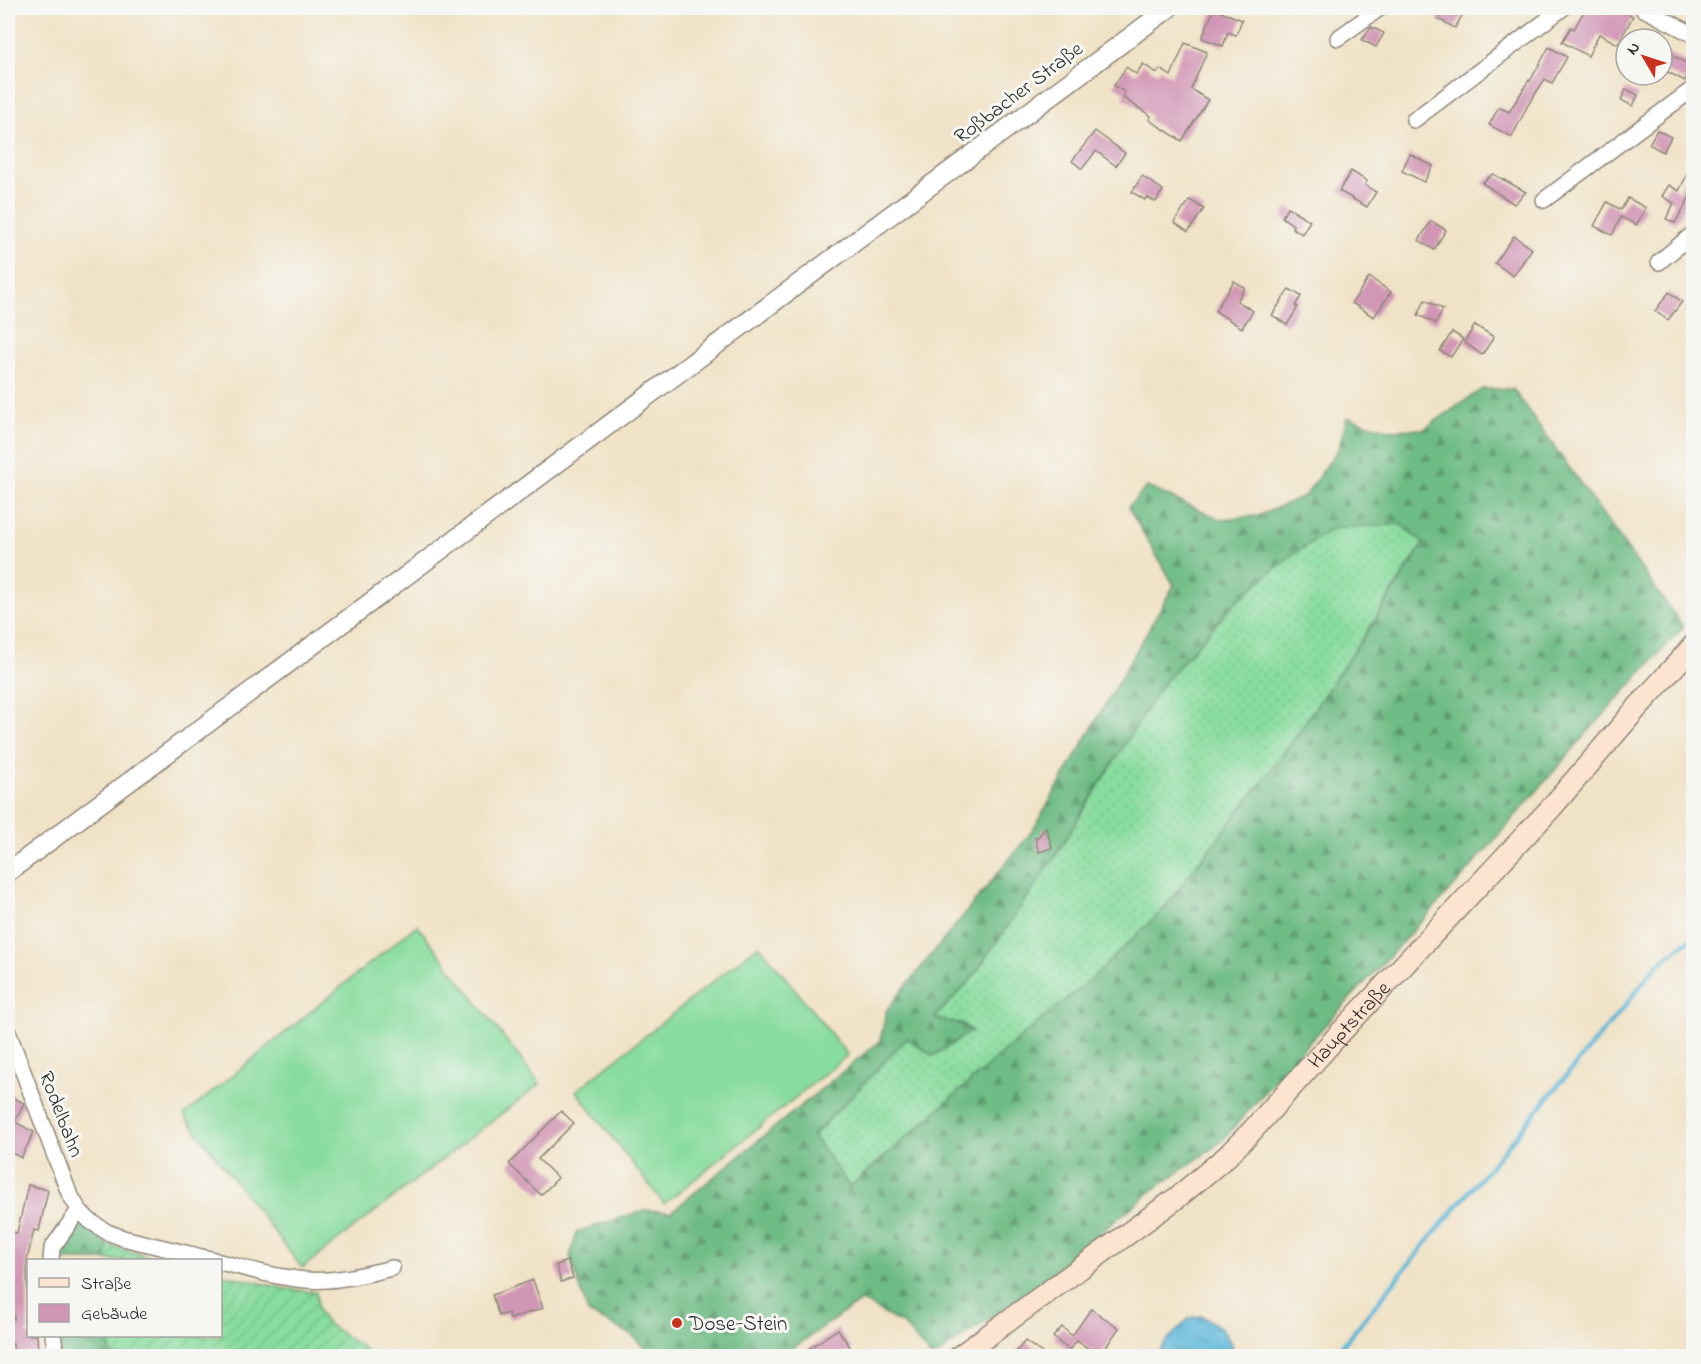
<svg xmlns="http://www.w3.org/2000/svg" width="1701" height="1364" font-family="'Indie Flower',sans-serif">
	<defs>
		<pattern id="grass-dots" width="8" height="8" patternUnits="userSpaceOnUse" patternTransform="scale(1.5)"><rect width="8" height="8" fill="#88dc9e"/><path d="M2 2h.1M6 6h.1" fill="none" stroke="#76bd88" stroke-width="1.8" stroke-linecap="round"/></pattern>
		<pattern id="forest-firs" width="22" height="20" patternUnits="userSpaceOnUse" patternTransform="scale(1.5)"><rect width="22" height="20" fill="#6ebc85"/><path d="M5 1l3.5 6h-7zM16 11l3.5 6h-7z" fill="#5b996d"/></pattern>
		<pattern id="garden-furrows" width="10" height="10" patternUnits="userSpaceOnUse" patternTransform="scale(1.5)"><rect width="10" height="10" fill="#88dc9e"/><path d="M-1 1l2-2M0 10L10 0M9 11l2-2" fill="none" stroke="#76bd88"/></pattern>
		<pattern id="water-ripples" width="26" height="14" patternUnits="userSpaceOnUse" patternTransform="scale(1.5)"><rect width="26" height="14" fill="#5ab6d8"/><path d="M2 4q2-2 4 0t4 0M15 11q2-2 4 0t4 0" fill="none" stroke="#4b94af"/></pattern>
	</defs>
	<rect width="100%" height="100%" fill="#f6f6f2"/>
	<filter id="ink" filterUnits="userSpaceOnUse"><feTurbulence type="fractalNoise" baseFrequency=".0167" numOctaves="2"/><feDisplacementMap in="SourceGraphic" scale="12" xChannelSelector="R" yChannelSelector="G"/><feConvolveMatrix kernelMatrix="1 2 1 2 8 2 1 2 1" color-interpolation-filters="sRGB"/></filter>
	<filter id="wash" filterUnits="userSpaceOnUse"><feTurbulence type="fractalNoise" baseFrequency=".008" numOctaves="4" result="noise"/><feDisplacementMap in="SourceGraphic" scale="24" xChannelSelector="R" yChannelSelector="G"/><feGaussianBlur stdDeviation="1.35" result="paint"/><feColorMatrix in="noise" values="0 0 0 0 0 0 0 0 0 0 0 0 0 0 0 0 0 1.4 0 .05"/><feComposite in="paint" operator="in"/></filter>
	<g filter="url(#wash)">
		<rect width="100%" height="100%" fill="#f0e2c6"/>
		<path fill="url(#grass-dots)" stroke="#5a8464" stroke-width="1.5" d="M1400,524L1424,542L1367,632L1285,752L1160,913L1092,978L1015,1042L850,1187L813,1136L907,1038L964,1025L934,1018L969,982L1050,864L1159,689L1234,603L1289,557L1333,528Z"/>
		<g fill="url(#forest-firs)" stroke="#4c7458" stroke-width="1.5" fill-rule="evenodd">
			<path d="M1482,389H1513L1683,627L1588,732L1459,881L1292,1061L1221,1142L1149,1193L1038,1284L936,1356H930L904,1325L861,1301L781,1356H654L631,1334L588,1313L570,1256L577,1232L645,1210L671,1212L880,1041L887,1009L1033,830L1174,585L1128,507L1147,487L1220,519L1258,516L1306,495L1339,448L1347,417L1388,430L1424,429ZM1400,524L1424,543L1367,632L1285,752L1160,913L1092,978L1015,1042L850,1187L813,1136L907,1038L933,1056L972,1031L964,1025L934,1018L969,982L1050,864L1159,689L1234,603L1289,557L1333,528Z"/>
			<path d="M81,1222L108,1245L105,1260H57L60,1248Z"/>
			<path d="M53,1336H105L113,1356H57Z"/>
		</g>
		<g fill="url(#garden-furrows)" stroke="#5a8464" stroke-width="1.5">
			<path d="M108,1245L160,1260H105Z"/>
			<path d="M221,1274L287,1289L316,1292L318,1310L325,1322L369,1352L372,1356H113L105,1336H220Z"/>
		</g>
		<g fill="#88dc9e" stroke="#5a8464" stroke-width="1.5">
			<path d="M417,925L540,1084L302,1268L184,1115Z"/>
			<path d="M759,945L848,1055L664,1204L576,1091Z"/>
		</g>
		<path fill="url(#water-ripples)" stroke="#427082" stroke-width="1.5" d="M1201,1316C1224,1326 1226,1334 1237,1356H1155L1167,1340L1190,1318Z"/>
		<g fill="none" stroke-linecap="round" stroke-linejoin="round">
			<path stroke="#5ab6d8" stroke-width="4.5" d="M1334,1356L1426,1243L1628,1002L1651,972L1671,953L1694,937"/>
		</g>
		<g id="blocks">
			<g fill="#d196b5">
				<path d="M1444,8H1456L1464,12L1455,28L1438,19Z"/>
				<path d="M1586,8H1616L1633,16L1618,44L1599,34L1588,56L1562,42L1571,27L1574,29Z"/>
				<path d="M1214,9L1242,20L1236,35L1228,32L1223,46L1202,38Z"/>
				<path d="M1371,27L1384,33L1376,47L1362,40Z"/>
				<path d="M1185,43L1207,52L1191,89L1208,100L1182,141L1149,120L1151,116L1123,98L1125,92L1114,86L1126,67L1136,74L1143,64L1157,73L1160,69L1171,76Z"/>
				<path d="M1549,47L1567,57L1552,83L1545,79L1528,105L1512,137L1489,125L1499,107L1509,112L1529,80L1530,81Z"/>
				<path d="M1662,50L1692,66L1685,81L1662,69Z"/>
				<path d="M1626,89L1638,95L1633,106L1621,100Z"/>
				<path d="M1657,130L1671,137L1663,152L1649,144Z"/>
				<path d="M1095,131L1125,153L1116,166L1096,151L1082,169L1072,161Z"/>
				<path d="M1410,154L1433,166L1424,182L1402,171Z"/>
				<path d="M1694,160V190L1675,223L1666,219L1674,203L1662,196L1669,185L1679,191Z"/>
				<path d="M1351,171L1367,181L1365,185L1376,192L1367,207L1339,191Z"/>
				<path d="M1493,174L1526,192L1514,204L1482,183Z"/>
				<path d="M1142,176L1163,190L1156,202L1147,197L1145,200L1132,192Z"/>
				<path d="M1628,198L1646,208L1636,225L1621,217L1612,235L1594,226L1607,202L1621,210Z"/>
				<path d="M1190,200L1204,209L1188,232L1174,222Z"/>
				<path d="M1288,207L1310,221L1302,234L1292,228L1293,225L1282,217Z"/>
				<path d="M1431,221L1446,230L1434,250L1419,240Z"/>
				<path d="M1514,236L1532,249L1513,276L1495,263Z"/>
				<path d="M1369,277L1391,292L1374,317L1352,303Z"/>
				<path d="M1234,281L1245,288L1237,301L1253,311L1242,328L1215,311Z"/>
				<path d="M1289,289L1301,296L1295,306L1298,307L1287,325L1272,315Z"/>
				<path d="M1669,292L1682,302L1668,320L1655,311Z"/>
				<path d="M1425,300L1443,309L1436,323L1418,315Z"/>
				<path d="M1475,325L1494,337L1482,355L1464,342Z"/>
				<path d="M1452,332L1463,339L1451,357L1440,351Z"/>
				<path d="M1046,827L1052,848L1039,852L1035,838L1039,836Z"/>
				<path d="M8,1095L24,1103L15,1122L34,1132L21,1158L8,1151Z"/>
				<path d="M561,1111L574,1123L538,1159L558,1178L541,1195L509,1164Z"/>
				<path d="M28,1185L48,1190L39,1231L34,1230L27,1260L28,1335H37L38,1352L14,1355L13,1344L8,1345V1320L14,1319L12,1294L9,1295L8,1280V1231L17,1233Z"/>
				<path d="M568,1261L573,1278L561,1282L556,1265Z"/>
				<path d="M533,1280L543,1308L510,1319L508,1313L499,1316L492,1295Z"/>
				<path d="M1091,1309L1119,1328L1100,1356L1077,1341L1069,1350L1053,1337L1062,1327L1072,1336Z"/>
				<path d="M838,1329L852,1350L842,1356H798Z"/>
				<path d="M1025,1341L1046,1356H1013Z"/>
			</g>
		</g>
	</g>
	<g filter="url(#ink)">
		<use href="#blocks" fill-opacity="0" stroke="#8e8678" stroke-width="1.5"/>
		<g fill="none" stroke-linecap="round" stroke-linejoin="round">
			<g stroke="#8e8678" stroke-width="18">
				<g id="minor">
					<path d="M1642,8L1694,35"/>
					<path d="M1338,38L1380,8"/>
					<path d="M1414,120L1563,8"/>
					<path d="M1544,200L1694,88"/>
					<path d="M1659,262L1694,233"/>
					<path d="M8,1032L69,1193L79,1210L90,1221L107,1232L123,1238L214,1260"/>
					<path d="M51,1260L52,1248L79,1210"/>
					<path d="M220,1262C252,1270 295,1283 327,1280C349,1279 371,1273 392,1268"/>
					<path d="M53,1336L57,1356"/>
				</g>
			</g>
			<g stroke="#8e8678" stroke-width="21">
				<path id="tertiary" d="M8,872L1169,8"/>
			</g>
			<g stroke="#8e8678" stroke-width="24">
				<g id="secondary">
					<path id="s1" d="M960,1356L1178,1197L1226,1157L1250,1133L1341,1032L1551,808L1637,708L1694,645"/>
				</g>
			</g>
			<use href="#minor" stroke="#fff" stroke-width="15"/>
			<use href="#tertiary" stroke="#fff" stroke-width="18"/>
			<use href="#secondary" stroke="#fde4d1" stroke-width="21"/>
		</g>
	</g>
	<circle fill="#c8321e" stroke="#f6f6f2" stroke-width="2" cx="677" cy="1323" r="6"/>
	<g text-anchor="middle" stroke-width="6" stroke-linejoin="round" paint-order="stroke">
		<g font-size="21" fill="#2b2b2b" stroke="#f6f6f2">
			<text transform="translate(1018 92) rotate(-37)" y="7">Roßbacher Straße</text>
			<text dy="7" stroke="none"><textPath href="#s1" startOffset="513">Hauptstraße</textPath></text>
			<text transform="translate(62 1114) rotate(69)" y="7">Rodelbahn</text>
		</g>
		<g font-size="21" fill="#2b2b2b" stroke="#f6f6f2" text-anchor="start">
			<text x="689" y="1330">Dose-Stein</text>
		</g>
	</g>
	<rect width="1701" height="1364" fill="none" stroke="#f6f6f2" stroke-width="30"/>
	<rect x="27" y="1259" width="195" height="78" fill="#f6f6f2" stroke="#a5a5a2" stroke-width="1.5"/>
	<rect x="39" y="1278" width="30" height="9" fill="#fde4d1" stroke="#a5a5a2" stroke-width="1.5"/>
	<text x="81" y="1289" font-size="18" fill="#2b2b2b">Straße</text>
	<rect x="39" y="1304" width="30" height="18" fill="#d196b5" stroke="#a5a5a2" stroke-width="1.5"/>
	<text x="81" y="1319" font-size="18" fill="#2b2b2b">Gebäude</text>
	<g transform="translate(1644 57) rotate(309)"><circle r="28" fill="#f6f6f2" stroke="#a5a5a2" stroke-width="1.5"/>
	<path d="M0-4.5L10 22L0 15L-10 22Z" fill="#c8321e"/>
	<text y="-9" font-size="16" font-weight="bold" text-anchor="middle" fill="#2b2b2b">N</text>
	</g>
</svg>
